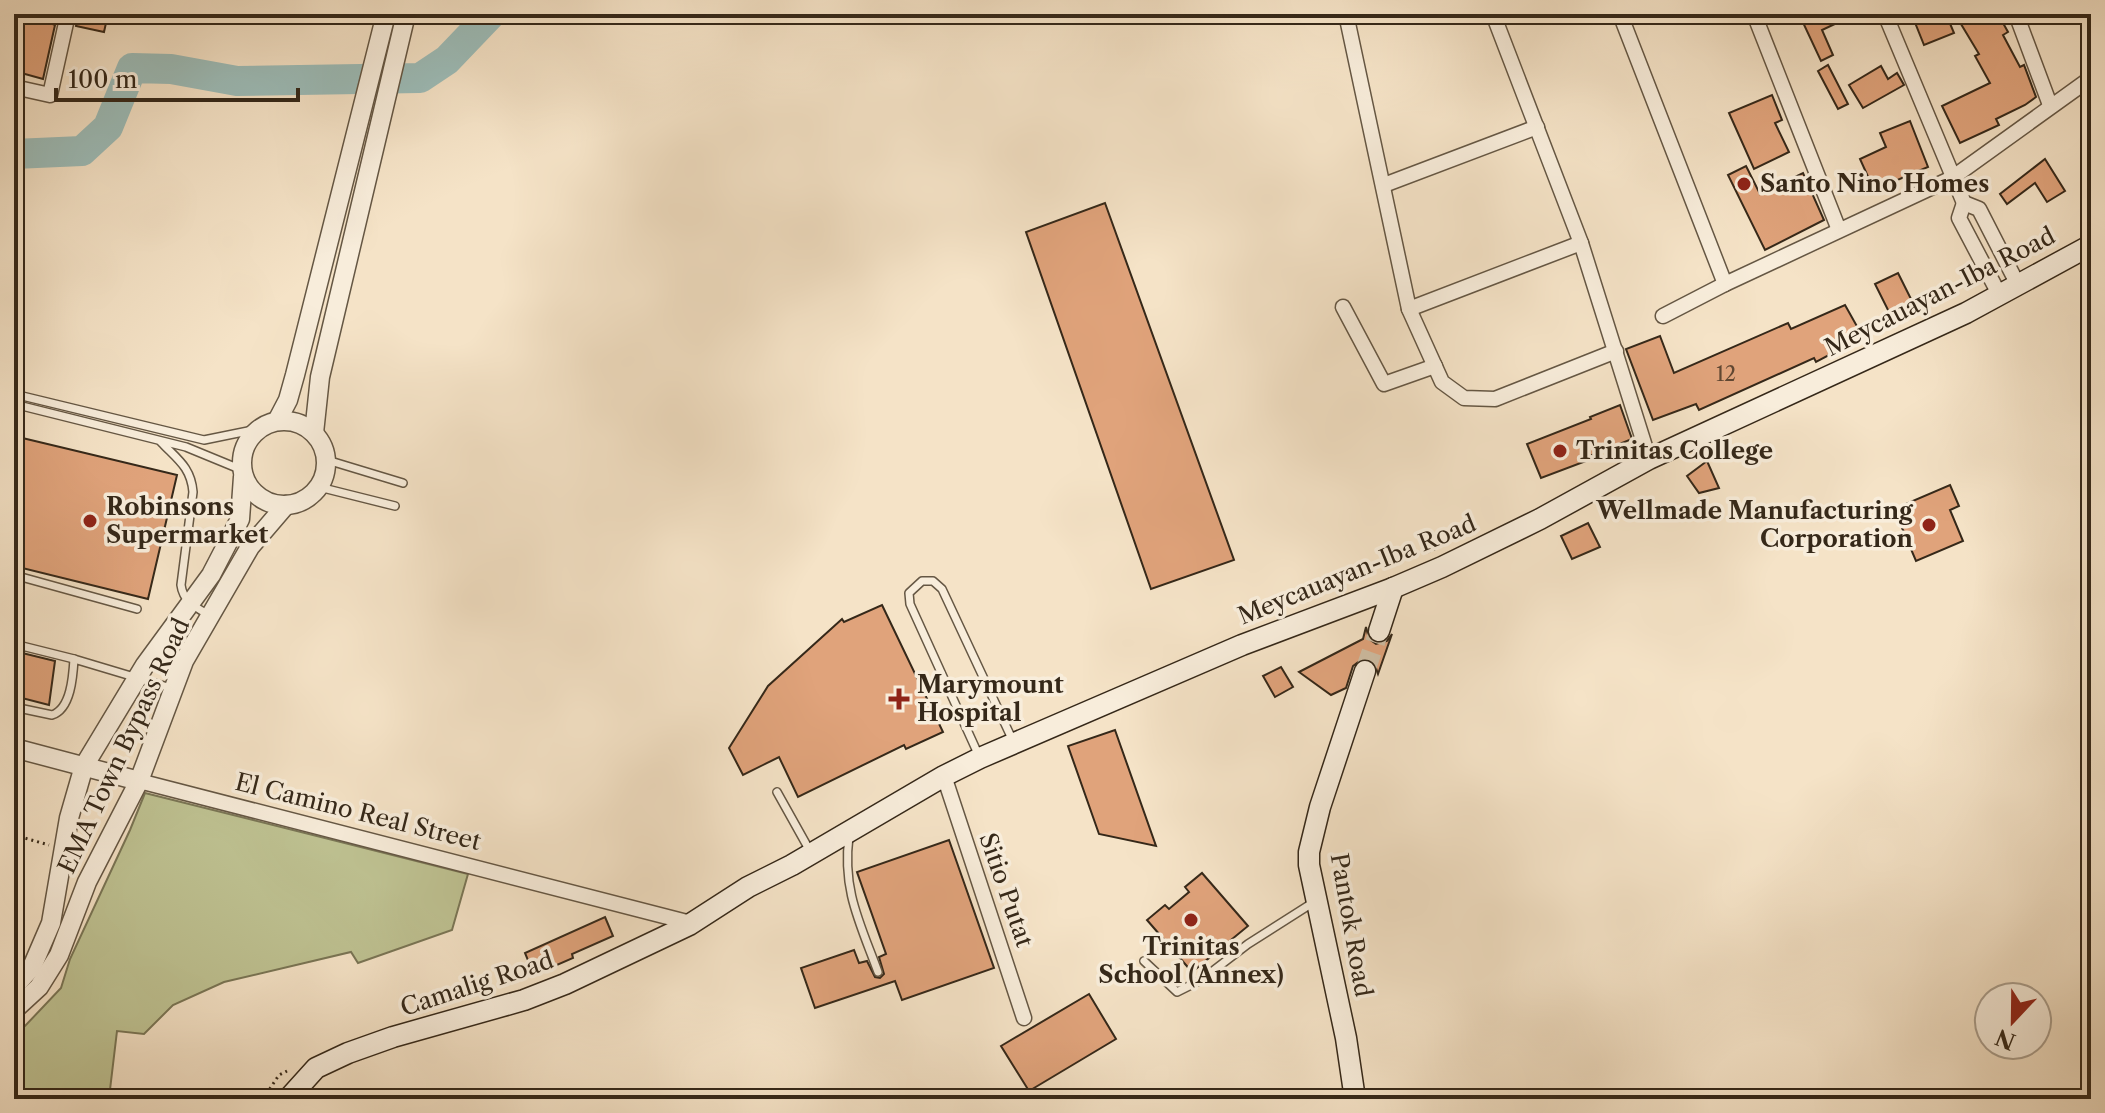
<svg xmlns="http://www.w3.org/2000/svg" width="2105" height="1113" font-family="'Libre Caslon Text',serif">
	<rect width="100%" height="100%" fill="#f5e3c7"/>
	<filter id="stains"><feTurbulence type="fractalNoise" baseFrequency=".0025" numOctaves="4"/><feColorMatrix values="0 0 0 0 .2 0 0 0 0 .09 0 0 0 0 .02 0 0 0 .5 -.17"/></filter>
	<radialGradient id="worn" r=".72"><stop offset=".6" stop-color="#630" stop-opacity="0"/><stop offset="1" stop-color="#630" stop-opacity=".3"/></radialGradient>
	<path fill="#bfc393" stroke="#7a7656" stroke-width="2" d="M145,793L468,874L452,930L358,963L351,952L224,982L173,1005L144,1034L117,1031L109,1098L14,1099V1031L25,1026L61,988L70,959L130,830Z"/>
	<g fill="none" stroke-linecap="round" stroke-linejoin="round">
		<path stroke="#9dbdb9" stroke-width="30" d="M14,154L82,151L108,127L132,68L171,69L237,81L420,78L447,60L491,14"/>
	</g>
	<g fill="#e0a37b" stroke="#352819" stroke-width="2">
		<path d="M14,14L41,19L55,25L43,79L14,71Z"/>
		<path d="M78,14H108L104,32L76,26Z"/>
		<path d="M1799,14H1856L1822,30L1833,55L1821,61Z"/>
		<path d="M1929,14H1946L1954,33L1924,45L1914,20Z"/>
		<path d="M1977,14H1998L2008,32L2003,35L2020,67L2024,65L2036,97L2025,105L1996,119L1999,125L1960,143L1942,106L1990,83L1975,56L1979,54L1961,24Z"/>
		<path d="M1828,65L1848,104L1838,109L1818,71Z"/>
		<path d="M1881,66L1888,79L1897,73L1904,85L1863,108L1849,85Z"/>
		<path d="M1772,95L1782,120L1775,123L1789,152L1754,169L1729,113Z"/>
		<path d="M1910,121L1928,167L1874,190L1860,159L1886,147L1880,133Z"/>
		<path d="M2045,159L2065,191L2047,202L2035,183L2007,204L2000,194Z"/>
		<path d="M1746,166L1760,194L1803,173L1824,220L1765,250L1728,175Z"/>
		<path d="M1105,203L1234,560L1151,589L1026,232Z"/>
		<path d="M1898,273L1917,311L1894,322L1875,284Z"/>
		<path d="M1845,305L1863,337L1816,362L1814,358L1699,410L1696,404L1653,420L1626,349L1660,336L1674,373L1788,323L1791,329Z"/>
		<path d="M1620,405L1632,439L1592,455L1594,458L1541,478L1527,444L1591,419L1590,417Z"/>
		<path d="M14,436L177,475L148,599L14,566Z"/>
		<path d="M1707,461L1719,488L1699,493L1687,476Z"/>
		<path d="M1950,485L1959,506L1950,510L1963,541L1916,561L1894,509Z"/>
		<path d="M1588,523L1600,547L1572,559L1561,536Z"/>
		<path d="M882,605L943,732L906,749L904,745L798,797L779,757L743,775L729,748L768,686L842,619L844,622Z"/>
		<path d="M1366,627L1369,639L1376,644L1387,641L1392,634L1378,674L1374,662L1362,659L1353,666L1346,688L1331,695L1299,672L1363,639Z"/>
		<path d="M14,651L55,661L49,705L14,696Z"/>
		<path d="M1281,667L1293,687L1275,697L1263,676Z"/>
		<path d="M1115,730L1156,846L1099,834L1068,746Z"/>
		<path d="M949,840L994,968L902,1000L895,981L815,1008L801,968L854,950L859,963L867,961L875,977L880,978L884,974L879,957L886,954L857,872Z"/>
		<path d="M1202,873L1248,926L1192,972L1147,920L1165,905L1169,909L1189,892L1185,887Z"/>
		<path d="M605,917L613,936L572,954L573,958L534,975L525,953Z"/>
		<path d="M1089,994L1116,1039L1029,1091L1001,1046Z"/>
	</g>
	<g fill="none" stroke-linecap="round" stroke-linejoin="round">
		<path stroke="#cfbea4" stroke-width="20" stroke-dasharray="20 10" stroke-linecap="butt" d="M1365,671L1379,631"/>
		<g stroke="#655744" stroke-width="10">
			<g id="service">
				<path d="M14,394L204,440L258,429"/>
				<path d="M14,404L186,447L242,470"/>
				<path d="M161,442C177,459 191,467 193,492L181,585C183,601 195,607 209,615"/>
				<path d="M327,460L403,483"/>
				<path d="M319,487L395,506"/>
				<path d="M14,575L137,609"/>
				<path d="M14,644L74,659"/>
				<path d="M14,707L52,715C71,709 73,676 74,659L171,688"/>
				<path d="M979,756L910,604L909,593L922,581H933L942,589L1013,741"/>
				<path d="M777,792L810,851"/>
				<path d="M849,836C842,890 860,923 878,972"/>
				<path d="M1144,961L1177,992L1201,980L1248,944L1314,902"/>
			</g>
		</g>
		<g stroke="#655744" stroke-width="17">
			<g id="minor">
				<path d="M49,14L67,17"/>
				<path d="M1346,14L1409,309L1442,382L1464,398L1495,399L1616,351"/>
				<path d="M1493,14L1581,243L1649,459"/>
				<path d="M1620,14L1725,284"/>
				<path d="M1754,14L1839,230"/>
				<path d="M1885,14L1964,203L1979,209L2017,283"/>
				<path d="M2016,14L2050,105"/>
				<path d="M14,87L50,95L68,14"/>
				<path d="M1384,185L1537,127"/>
				<path d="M1964,203L1959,218L1999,294"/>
				<path d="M1343,307L1384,384L1435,366"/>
				<path d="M1409,309L1581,243"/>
				<path d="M1663,316L1725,284L1952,178L2091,78"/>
				<path d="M944,776L1024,1018"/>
				<path d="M139,781L687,922L689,925"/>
			</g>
		</g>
		<g stroke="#655744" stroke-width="21">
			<g id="tertiary">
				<circle cx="284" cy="463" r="42"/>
				<path d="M277,421L288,400L295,375L386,14"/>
				<path d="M314,433L320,377L406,14"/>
				<path d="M14,748L139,781"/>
				<path d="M14,987L32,967L51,923L69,818L84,766L145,665L211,575L240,519L243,477"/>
				<path d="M14,1010L39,987L59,955L87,882L139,781L184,661L250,547L286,505"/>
			</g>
		</g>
		<g stroke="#352819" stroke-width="23">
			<g id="secondary">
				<path d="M1379,631L1393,588"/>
				<path d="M288,1099L316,1068L348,1053L393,1037L524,1000L565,984L689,925L748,887L792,865L944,776L980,758L1242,645L1393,588L1442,567L1540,519L1649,459L1966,313L2091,245"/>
				<path d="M1355,1099L1346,1038L1309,865V852L1320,807L1365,671"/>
			</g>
		</g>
		<g stroke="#352819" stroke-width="3" stroke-dasharray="2 4" stroke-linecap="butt">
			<path d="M1428,552L1443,545"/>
			<path d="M14,835L49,845"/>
			<path d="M263,1099L279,1075L287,1071"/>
		</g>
		<use href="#service" stroke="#f8eddb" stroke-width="7"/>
		<use href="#minor" stroke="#f8eddb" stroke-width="14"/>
		<use href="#tertiary" stroke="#f8eddb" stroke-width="18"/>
		<use href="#secondary" stroke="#f8eddb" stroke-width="20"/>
	</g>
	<g fill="#8f2418" stroke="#f8eddb" stroke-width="3">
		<circle cx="1744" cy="184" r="8"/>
		<circle cx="1560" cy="451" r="8"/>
		<circle cx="90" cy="521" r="8"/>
		<circle cx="1929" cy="525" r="8"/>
		<path d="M895 687h8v8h8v8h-8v8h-8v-8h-8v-8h8z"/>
		<circle cx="1191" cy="920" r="8"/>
	</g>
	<g text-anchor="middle" stroke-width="7" stroke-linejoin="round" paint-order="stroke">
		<g font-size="20" fill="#604732">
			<text x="1726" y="381">12</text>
		</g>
		<g font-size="24" font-weight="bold" fill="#352819" stroke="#f8eddb" text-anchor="start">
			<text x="1760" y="192">Santo Nino Homes</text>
			<text x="1576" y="459">Trinitas College</text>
			<text x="106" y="515">Robinsons<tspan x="106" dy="28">Supermarket</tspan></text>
			<text x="1913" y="519" text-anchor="end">Wellmade Manufacturing<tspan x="1913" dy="28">Corporation</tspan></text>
			<text x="917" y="693">Marymount<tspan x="917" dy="28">Hospital</tspan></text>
			<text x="1191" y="955" text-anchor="middle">Trinitas<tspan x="1191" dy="28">School (Annex)</tspan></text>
		</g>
		<g font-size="24" fill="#352819" stroke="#f8eddb">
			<text transform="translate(1940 292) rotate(-27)" y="8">Meycauayan-Iba Road</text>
			<text transform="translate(1357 570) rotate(-22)" y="8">Meycauayan-Iba Road</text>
			<text transform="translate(124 746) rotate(-65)" y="8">EMA Town Bypass Road</text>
			<text transform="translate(358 812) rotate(14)" y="8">El Camino Real Street</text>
			<text transform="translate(1006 890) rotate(71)" y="8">Sitio Putat</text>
			<text transform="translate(1351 925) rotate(80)" y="8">Pantok Road</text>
			<text transform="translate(477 984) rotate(-18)" y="8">Camalig Road</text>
		</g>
	</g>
	<rect width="2105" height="1113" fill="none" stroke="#f5e3c7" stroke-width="48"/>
	<rect x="16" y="16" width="2073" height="1081" fill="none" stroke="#352819" stroke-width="4"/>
	<rect x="24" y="24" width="2057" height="1065" fill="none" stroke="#352819" stroke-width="2"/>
	<g transform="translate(2013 1021) rotate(202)"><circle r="38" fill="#f8eddb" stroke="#aa9e8d" stroke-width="2"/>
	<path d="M0-6L14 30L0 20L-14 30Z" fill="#8f2418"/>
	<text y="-12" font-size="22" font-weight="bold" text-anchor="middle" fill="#352819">N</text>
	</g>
	<path d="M56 88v12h242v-12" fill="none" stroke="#352819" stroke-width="4"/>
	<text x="68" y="88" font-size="24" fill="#352819" stroke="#f8eddb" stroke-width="6" paint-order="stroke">100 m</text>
	<rect width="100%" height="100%" filter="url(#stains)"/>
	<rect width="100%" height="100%" fill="url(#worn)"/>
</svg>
